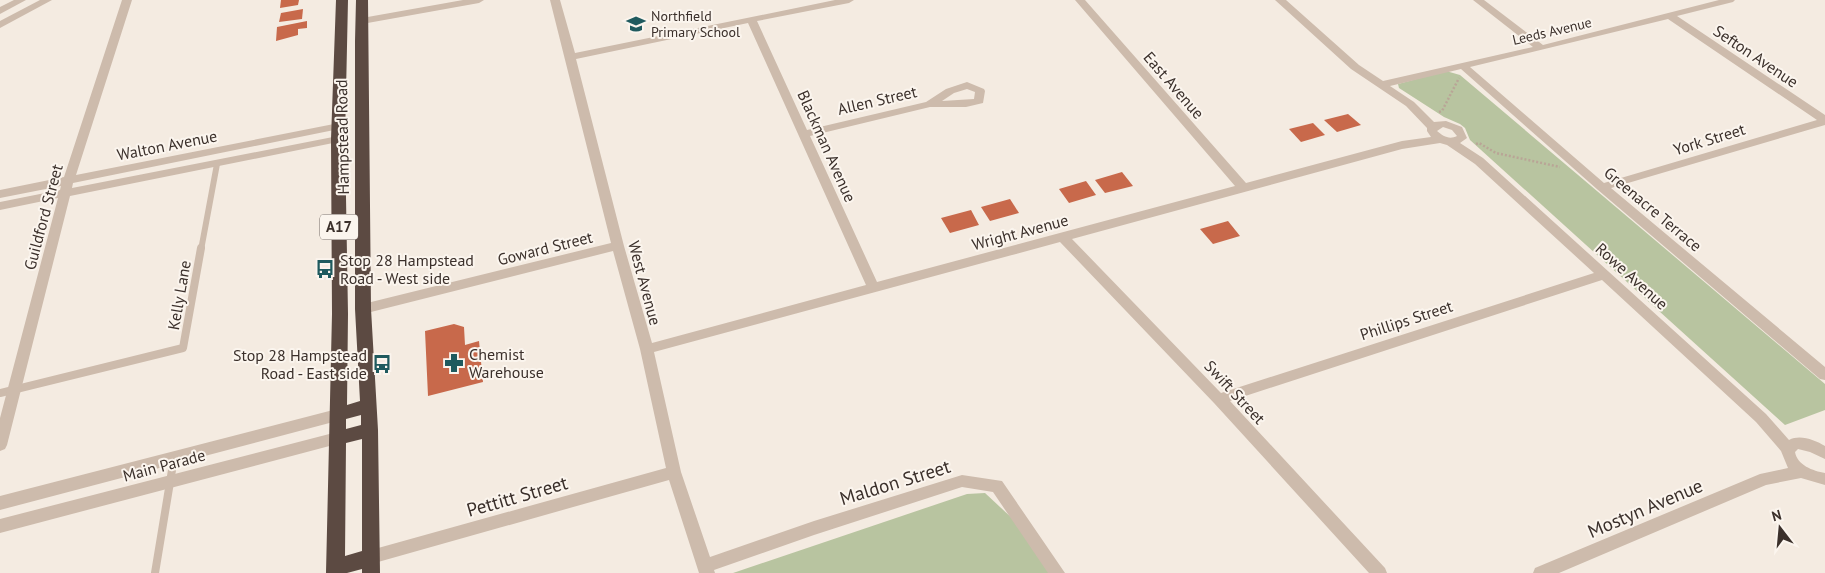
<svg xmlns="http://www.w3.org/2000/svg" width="1825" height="573" font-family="'PT Sans',sans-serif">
	<rect width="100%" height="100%" fill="#f4ebe1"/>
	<g fill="#b8c4a0">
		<path d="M1446,71L1460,75L1825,384V410L1785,425L1470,140L1465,128L1460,124L1444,117L1399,88L1398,84Z"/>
		<path d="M985,493L1014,520L1050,573H733L967,494Z"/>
	</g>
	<g fill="#c8694b">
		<path d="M281,0H299L298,5L280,8Z"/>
		<path d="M303,9L302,19L279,22L281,13Z"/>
		<path d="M307,21V28L298,29V35L276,41L277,27Z"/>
		<path d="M1348,114L1361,125L1337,132L1324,120Z"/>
		<path d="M1313,123L1325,135L1301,142L1289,129Z"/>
		<path d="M1122,172L1133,186L1105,193L1095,180Z"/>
		<path d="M1086,181L1096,195L1069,203L1059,189Z"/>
		<path d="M1010,199L1019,213L990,221L981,207Z"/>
		<path d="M971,210L979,225L950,233L941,218Z"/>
		<path d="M1228,221L1240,236L1213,244L1200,229Z"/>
		<path d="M454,324L464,327L465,345L479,341L483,382L428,396L425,331Z"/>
	</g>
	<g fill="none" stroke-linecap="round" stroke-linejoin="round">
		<g stroke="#b9a596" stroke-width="2.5" stroke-dasharray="2 2" stroke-linecap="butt">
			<path d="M1439,112L1442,111L1459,78"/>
			<path d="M1476,144L1479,143L1496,153L1560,167"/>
		</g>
		<path stroke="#cdbbac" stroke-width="6" d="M201,250L217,164"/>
		<g stroke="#cdbbac" stroke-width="8">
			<path d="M0,393L183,348L201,248"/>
			<path d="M155,573L174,458"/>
		</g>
		<g fill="#cdbbac" fill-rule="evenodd">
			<path d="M14,0H26L0,14V7Z"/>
			<path d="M40,0H52L0,28V21Z"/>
			<path d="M122,0H132L76,175L339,123L344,126L339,129L73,183L72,188L338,136L343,139L338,142L70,196L7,445L5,449L0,451V418L58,198L0,210V202L60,190L61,186L0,198V190L64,177Z"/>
			<path d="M463,0H484L479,3L362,24L357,21L362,18Z"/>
			<path d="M550,0H560L575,53L835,0H854L849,3L757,21L807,130L926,102L946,89L967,82L984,89L985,91L983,103L966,107H930L810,136L877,282L1235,186L1075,0H1085L1246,183L1402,141L1431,137L1427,131V128L1406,106L1351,69L1275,0H1286L1359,65L1383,81L1533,47L1473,0H1484L1543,45L1719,0H1735L1733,2L1677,16L1825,115V125L1611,188L1825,367V380L1820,379L1598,190L1461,69L1390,86L1414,102L1434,122L1446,121L1462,127L1467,138L1460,143L1483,158L1766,414L1789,440C1800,434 1815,440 1825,446V459L1810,452L1798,449L1795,452C1797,465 1813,471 1825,473V485L1801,478L1766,485L1559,573H1533L1535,568L1760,474L1788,468L1781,451L1756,422L1602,280L1230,401L1385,568L1387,573H1369L1214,403L1060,242L654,352L681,472L710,557L814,521L962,475L1002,481L1065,573H1048L993,492L962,487L814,535L714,570L715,573H699L669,480L371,564L366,562L363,557L366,552L371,550L666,468L640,349L613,251L363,314L358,312L357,309L358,306L363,304L611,243ZM1668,19L1817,120L1604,183L1470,67ZM748,23L866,285L652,343L624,246L576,59ZM967,89L975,92L974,99L942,101L954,93ZM1443,127L1452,130L1457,136C1449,140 1443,136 1437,131ZM1440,143L1447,145L1475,164L1594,273L1221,393L1072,239L1402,149Z"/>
			<path d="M337,409L342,411L344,415L342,419L337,421L0,510V496Z"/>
			<path d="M337,432L342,434L344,438L342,442L337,444L0,533V519Z"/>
		</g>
		<path fill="#5c4a42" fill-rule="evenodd" d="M336,0H348L345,139L348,314L347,405L360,401L355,309V41L356,0H368L371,309L378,430L380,573H362V569L347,573H326L332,314L331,139ZM361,415V425L346,429V419ZM362,439V551L345,556L346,443Z"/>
	</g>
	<defs>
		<g id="school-bare" transform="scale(1.5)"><path d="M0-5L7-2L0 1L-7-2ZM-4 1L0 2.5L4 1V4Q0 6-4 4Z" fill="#1f5a5e" stroke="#fbf5ee" stroke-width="2.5" paint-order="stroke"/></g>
		<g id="bus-bare" transform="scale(1.5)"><path d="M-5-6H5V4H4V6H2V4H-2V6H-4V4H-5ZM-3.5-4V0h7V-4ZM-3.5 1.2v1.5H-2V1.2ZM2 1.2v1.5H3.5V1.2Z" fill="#1f5a5e" stroke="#fbf5ee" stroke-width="2.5" paint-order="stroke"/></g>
		<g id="pharmacy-bare" transform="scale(1.5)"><path d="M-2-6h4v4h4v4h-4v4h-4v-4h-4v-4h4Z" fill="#1f5a5e" stroke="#fbf5ee" stroke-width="2.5" paint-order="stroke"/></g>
	</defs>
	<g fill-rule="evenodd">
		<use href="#school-bare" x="636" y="24"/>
		<use href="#bus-bare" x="325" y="269"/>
		<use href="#pharmacy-bare" x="454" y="363"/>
		<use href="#bus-bare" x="382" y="364"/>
	</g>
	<g text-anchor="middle" stroke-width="4" stroke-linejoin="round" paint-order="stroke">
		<g font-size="14" fill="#3b302b" stroke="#fbf5ee" text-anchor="start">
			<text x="651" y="21">Northfield<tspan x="651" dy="16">Primary School</tspan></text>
		</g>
		<g font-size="14" fill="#3b302b" stroke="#fbf5ee">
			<text transform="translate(1552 31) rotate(-13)" y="5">Leeds Avenue</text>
		</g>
		<rect fill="#fbf5ee" stroke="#756b66" stroke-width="1" x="320" y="214.5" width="38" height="25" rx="4"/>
		<g font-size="15" font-weight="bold" fill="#3b302b">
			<text x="339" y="232">A17</text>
		</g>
		<g font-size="16" fill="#3b302b" stroke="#fbf5ee">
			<text transform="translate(1756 56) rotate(34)" y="6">Sefton Avenue</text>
			<text transform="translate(1174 85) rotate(49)" y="6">East Avenue</text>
			<text transform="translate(877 100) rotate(-13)" y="6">Allen Street</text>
			<text transform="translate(342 137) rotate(-91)" y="6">Hampstead Road</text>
			<text transform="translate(1709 139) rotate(-17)" y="6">York Street</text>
			<text transform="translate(167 145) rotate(-11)" y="6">Walton Avenue</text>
			<text transform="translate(827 146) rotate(66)" y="6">Blackman Avenue</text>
			<text transform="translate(1653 209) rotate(40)" y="6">Greenacre Terrace</text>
			<text transform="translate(43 217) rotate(-75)" y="6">Guildford Street</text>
			<text transform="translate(1020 232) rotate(-15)" y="6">Wright Avenue</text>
			<text transform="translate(545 248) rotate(-14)" y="6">Goward Street</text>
			<text transform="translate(1632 276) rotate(42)" y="6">Rowe Avenue</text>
			<text transform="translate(645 283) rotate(75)" y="6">West Avenue</text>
			<text transform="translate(179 295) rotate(-80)" y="6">Kelly Lane</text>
			<text transform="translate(1406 320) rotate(-18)" y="6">Phillips Street</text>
			<text transform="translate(1235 392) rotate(47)" y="6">Swift Street</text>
			<text transform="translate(164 465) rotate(-15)" y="6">Main Parade</text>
		</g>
		<g font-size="16" fill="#3b302b" stroke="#fbf5ee" text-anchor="start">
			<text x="340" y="266">Stop 28 Hampstead<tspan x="340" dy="18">Road - West side</tspan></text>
			<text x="469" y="360">Chemist<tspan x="469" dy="18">Warehouse</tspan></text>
			<text x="367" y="361" text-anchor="end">Stop 28 Hampstead<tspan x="367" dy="18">Road - East side</tspan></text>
		</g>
		<g font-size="19" fill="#3b302b" stroke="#fbf5ee">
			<text transform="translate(895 482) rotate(-17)" y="7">Maldon Street</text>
			<text transform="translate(517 496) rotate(-16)" y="7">Pettitt Street</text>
			<text transform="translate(1645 508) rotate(-23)" y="7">Mostyn Avenue</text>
		</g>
	</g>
	<g transform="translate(1780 528) rotate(344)" stroke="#fbf5ee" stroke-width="4" paint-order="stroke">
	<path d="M0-4L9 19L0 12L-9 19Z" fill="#3b302b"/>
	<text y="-8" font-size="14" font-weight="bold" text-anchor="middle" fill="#3b302b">N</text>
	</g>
</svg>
